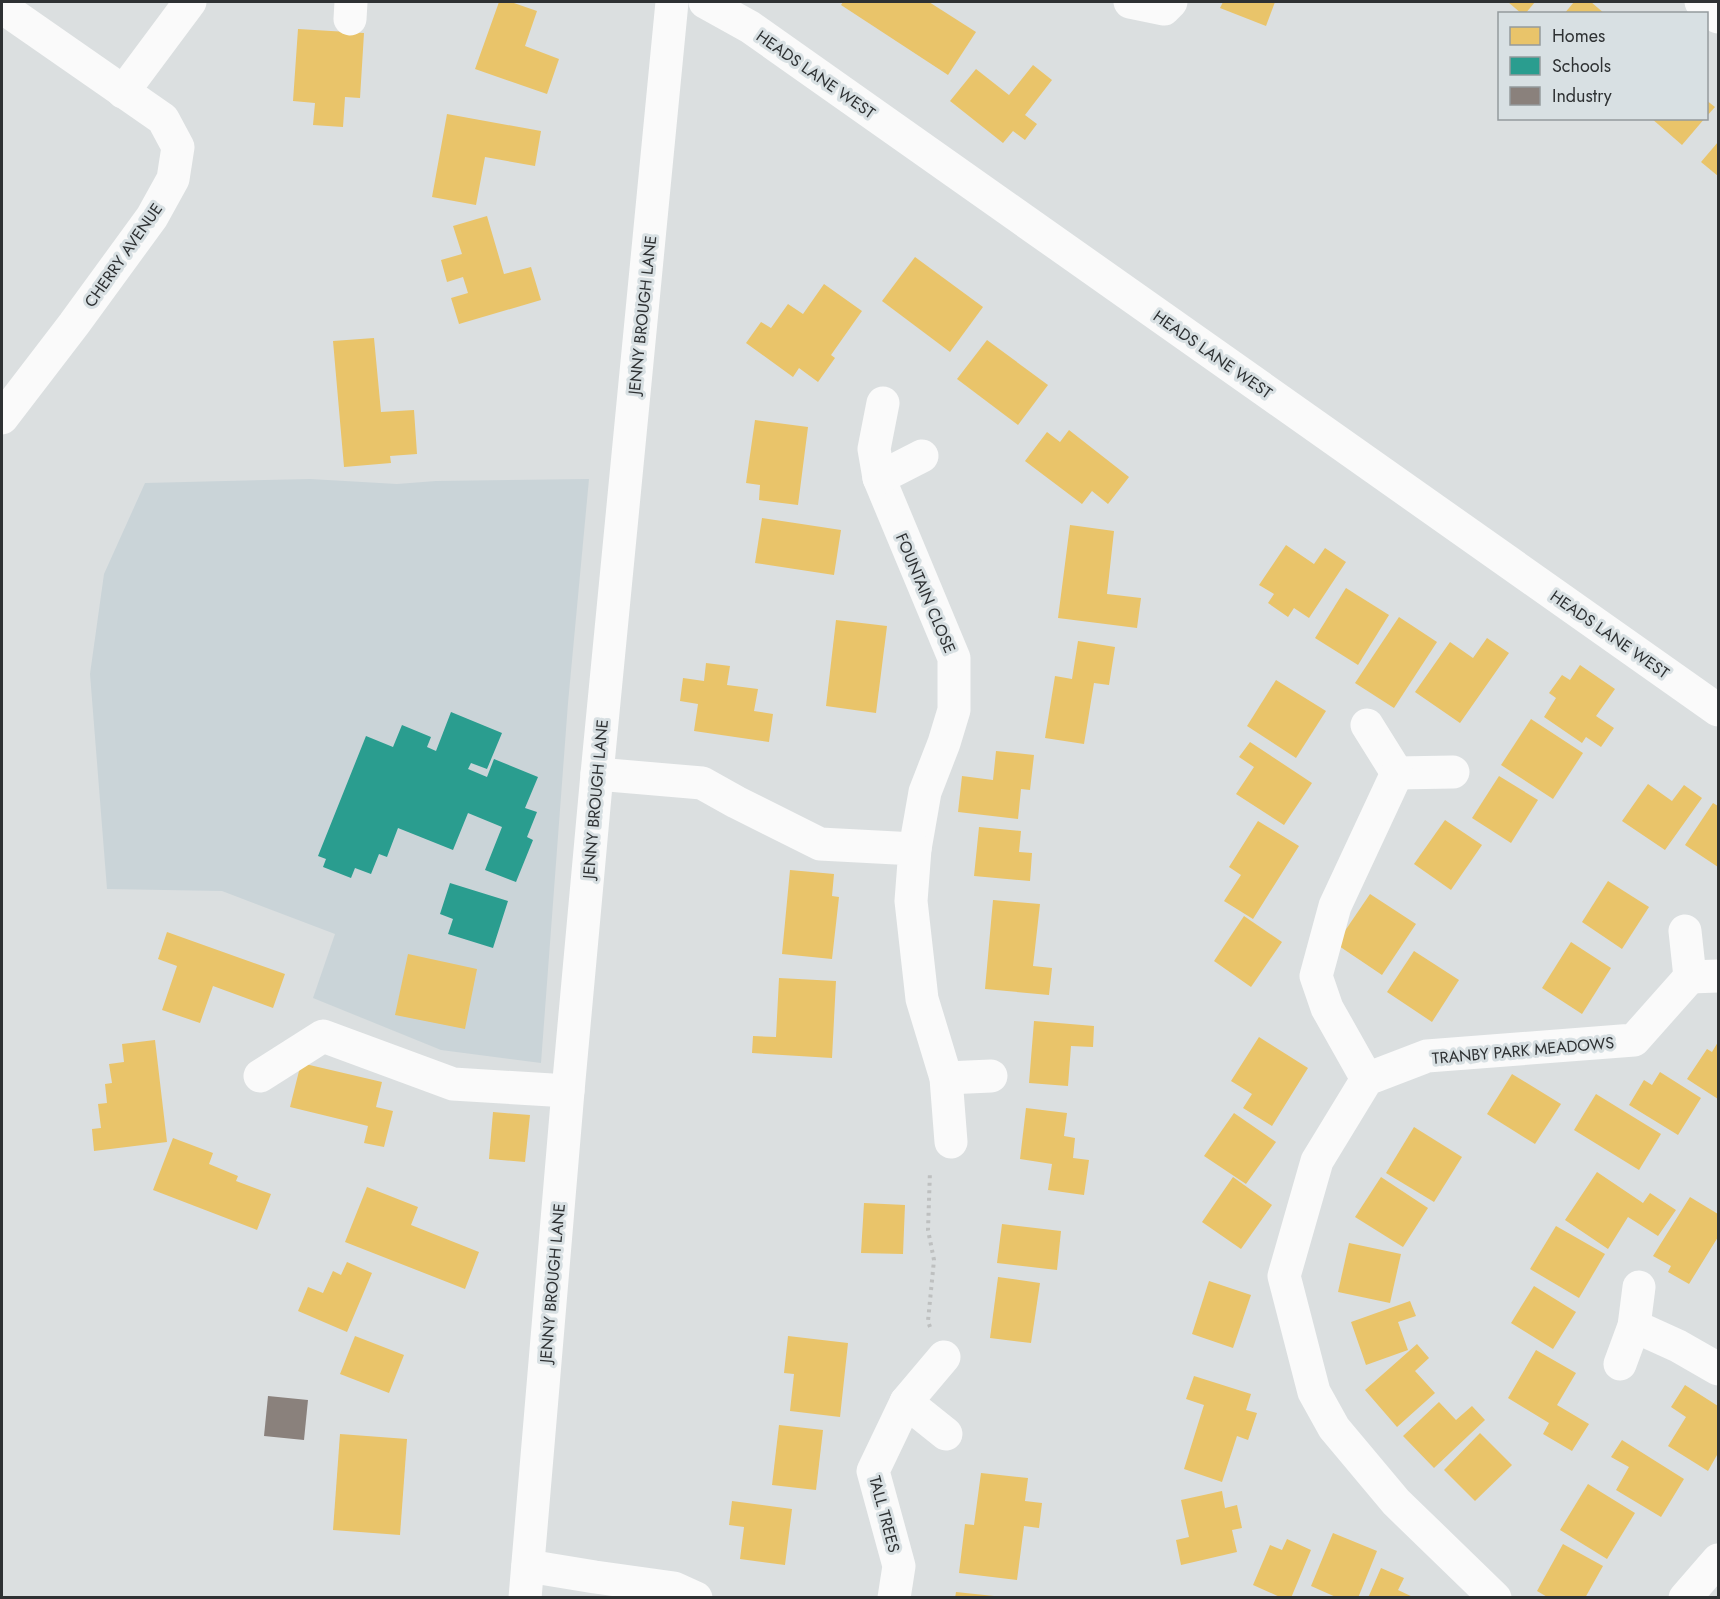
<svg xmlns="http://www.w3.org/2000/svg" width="1720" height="1599" font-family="Jost,sans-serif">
	<rect width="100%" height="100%" fill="#dbdfe0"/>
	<path fill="#cad4d8" d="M310,479L397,484L436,481L589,479L568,703L541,1063L441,1050L313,998L335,934L222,891L107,889L90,674L104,574L145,483Z"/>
	<g fill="#e9c46a">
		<path d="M499,2H511L537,11L525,46L559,59L547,94L475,69Z"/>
		<path d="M843,2H929L976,32L948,75L841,5Z"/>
		<path d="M1223,2H1275L1266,26L1220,8Z"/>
		<path d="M1508,2H1535L1525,14H1522Z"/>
		<path d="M1574,2H1591L1605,14H1564Z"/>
		<path d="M298,29L364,33L360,98L345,97L343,127L313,125L315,103L293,101Z"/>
		<path d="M1033,65L1052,80L1025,115L1037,124L1025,140L1013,131L1003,143L950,101L976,69L1009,95Z"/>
		<path d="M1706,100L1715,107L1706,117Z"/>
		<path d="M447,114L541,131L535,166L485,157L476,205L432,197Z"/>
		<path d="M1651,118H1705L1682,145Z"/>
		<path d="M1718,142V176L1701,162Z"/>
		<path d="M487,216L504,274L531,267L541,300L459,324L451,298L468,293L463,277L447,282L441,260L462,254L453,226Z"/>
		<path d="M915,257L983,307L950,352L882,301Z"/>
		<path d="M824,284L862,311L831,355L835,358L818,382L799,368L793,377L746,343L761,322L771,328L788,304L803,314Z"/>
		<path d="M374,338L381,412L414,410L417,454L390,456L391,463L344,467L333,341Z"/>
		<path d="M987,340L1048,385L1018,425L957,379Z"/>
		<path d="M755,420L808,427L798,505L759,500L760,485L746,483Z"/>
		<path d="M1069,430L1129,477L1108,504L1092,491L1082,504L1025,461L1047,432L1060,442Z"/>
		<path d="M762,518L841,530L834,575L755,563Z"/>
		<path d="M1070,525L1114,531L1107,594L1141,598L1137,628L1058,618Z"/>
		<path d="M1286,545L1314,564L1325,548L1346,562L1309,618L1294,608L1288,617L1268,603L1274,594L1259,585Z"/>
		<path d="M1346,588L1389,615L1358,665L1315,638Z"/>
		<path d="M1399,617L1437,642L1394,708L1355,683Z"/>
		<path d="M836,620L887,626L876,713L826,706Z"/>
		<path d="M1487,638L1509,653L1460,723L1415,692L1450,642L1473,658Z"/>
		<path d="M1078,641L1115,647L1109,685L1094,683L1084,744L1045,738L1055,676L1072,679Z"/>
		<path d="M706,663L730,666L727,685L758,689L754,711L773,714L769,742L694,731L698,704L680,701L683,678L704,681Z"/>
		<path d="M1580,665L1615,689L1596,716L1614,728L1601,747L1586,737L1582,743L1544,717L1556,698L1549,693L1562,675L1570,680Z"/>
		<path d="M1276,680L1326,711L1296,758L1247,726Z"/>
		<path d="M1531,719L1583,753L1553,799L1501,765Z"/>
		<path d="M1250,742L1312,783L1284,825L1236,794L1254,767L1239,757Z"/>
		<path d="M996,751L1034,755L1030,790L1021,789L1018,819L958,812L962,776L993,780Z"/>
		<path d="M1499,776L1538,800L1511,843L1472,818Z"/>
		<path d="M1648,784L1672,801L1684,785L1702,798L1665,850L1622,821Z"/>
		<path d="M1713,803L1718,806V867L1685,845Z"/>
		<path d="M1445,820L1482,845L1451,890L1414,864Z"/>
		<path d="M1258,821L1299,846L1253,919L1224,901L1241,875L1229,867Z"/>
		<path d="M979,827L1021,831L1019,852L1032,853L1030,881L974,876Z"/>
		<path d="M790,870L834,874L832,896L839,897L832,959L782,954Z"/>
		<path d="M1608,881L1649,907L1622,949L1582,922Z"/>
		<path d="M1370,894L1416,924L1382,975L1336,944Z"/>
		<path d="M993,900L1040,904L1033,966L1052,968L1049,995L985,989Z"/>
		<path d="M1244,916L1282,942L1251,987L1214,961Z"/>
		<path d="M167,932L285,974L273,1008L213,986L200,1023L162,1010L177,966L158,959Z"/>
		<path d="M1571,942L1611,968L1582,1014L1542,988Z"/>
		<path d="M1414,951L1459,980L1432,1022L1387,992Z"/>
		<path d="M408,954L477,969L465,1029L395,1015Z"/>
		<path d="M779,978L836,981L832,1058L752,1053L753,1036L776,1037Z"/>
		<path d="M1034,1021L1094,1026L1093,1047L1071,1046L1068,1086L1029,1083Z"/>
		<path d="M1259,1037L1308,1068L1272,1126L1243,1108L1252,1094L1231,1081Z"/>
		<path d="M155,1040L167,1142L94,1151L92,1129L101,1128L98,1104L107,1103L105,1084L112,1083L109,1064L124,1062L122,1044Z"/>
		<path d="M1718,1042V1099L1687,1079L1707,1049L1712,1052Z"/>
		<path d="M301,1063L382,1082L376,1107L393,1111L384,1147L364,1143L368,1126L290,1107Z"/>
		<path d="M1660,1072L1701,1098L1678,1135L1629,1105L1644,1080L1652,1085Z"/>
		<path d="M1512,1074L1561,1104L1535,1144L1487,1114Z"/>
		<path d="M1596,1094L1661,1134L1639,1170L1574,1130Z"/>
		<path d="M1026,1108L1067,1113L1064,1136L1075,1138L1073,1158L1089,1160L1084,1195L1048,1190L1052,1164L1020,1159Z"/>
		<path d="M493,1112L530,1115L525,1162L489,1159Z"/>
		<path d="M1234,1113L1276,1142L1246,1184L1204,1156Z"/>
		<path d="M1414,1127L1462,1157L1434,1202L1386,1173Z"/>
		<path d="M173,1138L213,1153L209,1164L238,1176L236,1181L271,1194L257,1230L153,1190Z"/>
		<path d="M1597,1172L1643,1203L1650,1193L1676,1210L1658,1236L1628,1217L1608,1249L1565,1220Z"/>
		<path d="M1233,1177L1272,1205L1241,1249L1202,1222Z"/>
		<path d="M1381,1177L1428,1208L1403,1247L1355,1217Z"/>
		<path d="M367,1187L418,1207L411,1225L479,1252L465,1289L345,1242Z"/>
		<path d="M1690,1197L1718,1214V1237L1689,1284L1668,1272L1671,1266L1653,1256Z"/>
		<path d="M864,1203L905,1205L903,1254L861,1253Z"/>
		<path d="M1002,1224L1061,1231L1057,1270L997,1263Z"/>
		<path d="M1556,1226L1605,1254L1579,1298L1530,1269Z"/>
		<path d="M1349,1243L1401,1254L1390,1303L1338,1292Z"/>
		<path d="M347,1262L372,1273L347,1332L298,1311L308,1287L323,1293L333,1271L341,1275Z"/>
		<path d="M998,1277L1040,1283L1031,1343L990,1338Z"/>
		<path d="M1209,1281L1251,1295L1233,1348L1192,1334Z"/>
		<path d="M1534,1286L1576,1312L1553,1349L1511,1323Z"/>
		<path d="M1410,1301L1416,1316L1398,1322L1408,1350L1366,1365L1351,1322Z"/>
		<path d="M355,1336L404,1355L389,1393L340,1374Z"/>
		<path d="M788,1336L848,1343L840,1417L790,1411L794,1374L784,1373Z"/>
		<path d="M1417,1344L1429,1358L1415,1371L1435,1393L1397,1427L1365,1390Z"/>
		<path d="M1536,1350L1576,1373L1557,1405L1589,1424L1572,1451L1543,1434L1549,1423L1508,1398Z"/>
		<path d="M1194,1376L1251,1394L1246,1410L1257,1413L1248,1440L1237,1436L1222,1482L1184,1469L1204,1405L1186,1399Z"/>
		<path d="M1685,1385L1718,1406V1456L1717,1455L1708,1471L1668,1446L1686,1417L1671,1407Z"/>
		<path d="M1439,1402L1456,1420L1472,1406L1485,1420L1434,1468L1403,1436Z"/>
		<path d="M779,1425L823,1430L816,1490L772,1485Z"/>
		<path d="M1480,1433L1512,1465L1475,1501L1444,1470Z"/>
		<path d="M340,1434L407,1439L400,1535L333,1530Z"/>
		<path d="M1622,1440L1684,1479L1661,1517L1616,1490L1629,1467L1611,1457Z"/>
		<path d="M981,1473L1028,1478L1025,1501L1042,1503L1039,1528L1024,1526L1017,1580L959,1573L965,1524L974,1525Z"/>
		<path d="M1588,1484L1635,1513L1607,1559L1560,1530Z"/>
		<path d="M1222,1491L1225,1508L1237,1505L1242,1528L1232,1530L1237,1552L1181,1565L1176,1540L1189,1537L1181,1500Z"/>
		<path d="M732,1501L792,1509L785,1565L740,1559L744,1527L729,1525Z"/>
		<path d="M1333,1533L1377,1551L1358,1598H1338L1311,1586Z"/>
		<path d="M1287,1539L1311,1550L1291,1598H1282L1253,1585L1270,1545L1282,1550Z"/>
		<path d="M1563,1544L1603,1566L1585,1598H1549L1537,1591Z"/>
		<path d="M1381,1568L1404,1578L1398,1590L1415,1598H1368Z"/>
		<path d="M956,1592L994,1596V1598H955Z"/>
	</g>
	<g fill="#2a9d8f">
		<path d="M451,712L502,733L487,769L471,763L468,769L487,777L494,759L538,777L525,808L537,812L527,837L533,840L516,882L485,870L502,827L468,813L453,850L398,828L387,857L379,854L371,874L355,868L351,878L323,867L326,859L318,856L366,736L393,747L402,725L431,737L427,747L436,751Z"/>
		<path d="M450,883L508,901L493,948L448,934L453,919L440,914Z"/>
	</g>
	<path fill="#8a817c" d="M268,1396L308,1400L304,1440L264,1436Z"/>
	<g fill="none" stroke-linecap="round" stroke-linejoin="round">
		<path stroke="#bec0c0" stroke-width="4" stroke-dasharray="3 4.5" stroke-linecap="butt" d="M930,1327L928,1321L934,1260L928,1230L930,1171"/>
		<g stroke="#fafafa" stroke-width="33">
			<path d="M705,2L750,27L1718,710"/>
			<path d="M1130,2L1164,9L1171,2"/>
			<path d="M1701,2L1718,17"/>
			<path d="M2,7L163,119L178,147L173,179L152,217L74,324L2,418"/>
			<path d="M350,19L351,2"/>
			<path d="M123,92L190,2"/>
			<path d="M883,403L874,449L879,478L954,658V710L944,743L925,792L915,849"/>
			<path d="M879,478L922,456"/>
			<path d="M1367,725L1397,773L1453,772"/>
			<path d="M597,774L702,783L736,802L820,844L915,849L911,901L922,999L946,1078L951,1142"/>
			<path d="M1685,931L1690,977L1718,976"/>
			<path d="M260,1076L323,1036L453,1084L568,1091"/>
			<path d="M946,1078L991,1076"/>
			<path d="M1367,1079L1327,1008L1316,976L1335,906L1397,773"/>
			<path d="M1634,1326L1678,1346L1718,1369"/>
			<path d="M1620,1364L1634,1326L1639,1287"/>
			<path d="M906,1402L946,1434"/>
			<path d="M528,1566L595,1577L674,1588L696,1598"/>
			<path d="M525,1598L568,1091L597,774L672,2"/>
			<path d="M894,1598L899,1566L873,1471L906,1402L944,1357"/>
			<path d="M1495,1598L1396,1502L1334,1428L1314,1392L1284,1276L1317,1161L1367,1079L1427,1056L1634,1040L1690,977"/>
			<path d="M1685,1598L1718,1560"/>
		</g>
	</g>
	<g text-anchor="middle" stroke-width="6" stroke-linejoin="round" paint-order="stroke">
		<g font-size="16" fill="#2e3133" stroke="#d8e0e3">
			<text transform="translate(816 74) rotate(35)" y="6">HEADS LANE WEST</text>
			<text transform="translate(123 255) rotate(-55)" y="6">CHERRY AVENUE</text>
			<text transform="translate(642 315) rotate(-84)" y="6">JENNY BROUGH LANE</text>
			<text transform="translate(1213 354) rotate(35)" y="6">HEADS LANE WEST</text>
			<text transform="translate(926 593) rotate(67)" y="6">FOUNTAIN CLOSE</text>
			<text transform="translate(1610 634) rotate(35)" y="6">HEADS LANE WEST</text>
			<text transform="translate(595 799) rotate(-85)" y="6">JENNY BROUGH LANE</text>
			<text transform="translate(1523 1050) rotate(-5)" y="6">TRANBY PARK MEADOWS</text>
			<text transform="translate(552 1283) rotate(-85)" y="6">JENNY BROUGH LANE</text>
			<text transform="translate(885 1514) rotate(75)" y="6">TALL TREES</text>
		</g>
	</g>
	<rect width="1720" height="1599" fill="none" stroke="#2e3133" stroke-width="6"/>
	<rect x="1498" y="12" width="210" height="108" fill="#d8e0e3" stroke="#949a9d" stroke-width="1.5"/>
	<rect x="1510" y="27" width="30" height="18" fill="#e9c46a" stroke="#949a9d" stroke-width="1.5"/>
	<text x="1552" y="42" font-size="18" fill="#2e3133">Homes</text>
	<rect x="1510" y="57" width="30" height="18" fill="#2a9d8f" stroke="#949a9d" stroke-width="1.5"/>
	<text x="1552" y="72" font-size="18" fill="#2e3133">Schools</text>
	<rect x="1510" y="87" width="30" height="18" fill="#8a817c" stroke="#949a9d" stroke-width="1.5"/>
	<text x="1552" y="102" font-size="18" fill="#2e3133">Industry</text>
</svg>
